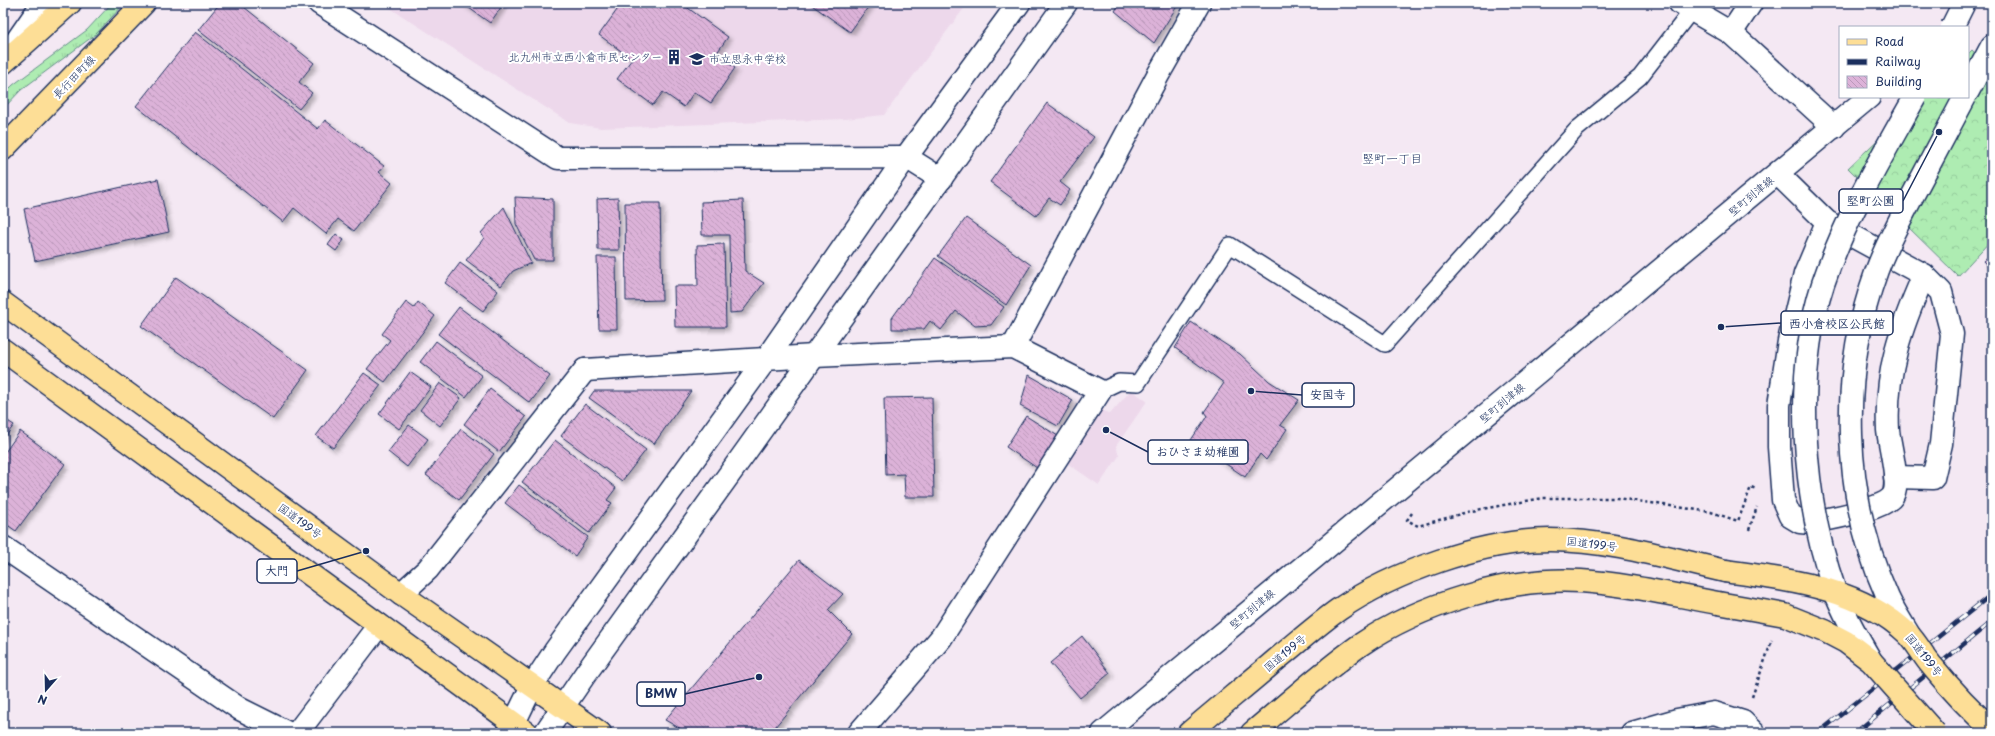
<svg xmlns="http://www.w3.org/2000/svg" width="1995" height="736" font-family="'Playpen Sans','Klee One',sans-serif">
	<defs>
		<pattern id="grass-tufts" width="24" height="20" patternUnits="userSpaceOnUse"><rect width="24" height="20" fill="#aeecb2"/><path d="M3 7l-1-3M5 7V3M7 7l1-3M15 17l-1-3M17 17v-4M19 17l1-3" fill="none" stroke="#95cb9c"/></pattern>
		<pattern id="forest-crowns" width="20" height="18" patternUnits="userSpaceOnUse"><rect width="20" height="18" fill="#aeecb2"/><path d="M2 6a3 3 0 1 1 6 0M12 15a3 3 0 1 1 6 0" fill="none" stroke="#95cb9c"/></pattern>
		<pattern id="building-back-hatch" width="6" height="6" patternUnits="userSpaceOnUse"><rect width="6" height="6" fill="#dcb2d8"/><path d="M-1 5l2 2M0 0l6 6M5-1l2 2" fill="none" stroke="#bc99bc"/></pattern>
		<filter id="shadow"><feDropShadow dx="3.5" dy="3.5" stdDeviation="2" flood-color="#0004"/></filter>
	</defs>
	<rect width="100%" height="100%" fill="#f4e8f3"/>
	<filter id="ink" filterUnits="userSpaceOnUse"><feTurbulence type="fractalNoise" baseFrequency=".025" numOctaves="2"/><feDisplacementMap in="SourceGraphic" scale="8" xChannelSelector="R" yChannelSelector="G"/><feConvolveMatrix kernelMatrix="1 2 1 2 8 2 1 2 1" color-interpolation-filters="sRGB"/></filter>
	<g filter="url(#ink)">
		<g fill="#edd8eb">
			<path d="M382,3H968L884,115L845,119L601,128L570,123Z"/>
			<path d="M1131,390L1147,401L1116,446L1119,456L1099,485L1064,461L1100,409L1110,414Z"/>
		</g>
		<path fill="url(#grass-tufts)" stroke="#648e88" d="M112,3H125L96,34L21,90L3,109V95L13,85L87,30Z"/>
		<path fill="url(#forest-crowns)" stroke="#648e88" d="M1972,50L1992,69V239L1958,276L1848,168L1923,97H1968V54Z"/>
		<g fill="url(#building-back-hatch)" stroke="#1b2f5e" filter="url(#shadow)">
			<path d="M220,3H239L314,63L299,82L312,93L299,109L198,30Z"/>
			<path d="M462,3H504L490,23Z"/>
			<path d="M622,3H681L728,37L716,54L735,68L711,103L694,92L684,107L663,92L653,105L617,79L632,59L599,35Z"/>
			<path d="M809,3H871L850,32Z"/>
			<path d="M1120,3H1179L1154,43L1115,11Z"/>
			<path d="M195,32L318,129L325,120L384,166L379,172L392,183L354,231L338,219L326,234L294,208L283,222L136,106Z"/>
			<path d="M1047,103L1094,137L1060,182L1070,190L1060,205L1049,198L1036,216L990,182Z"/>
			<path d="M158,179L169,232L35,261L24,209Z"/>
			<path d="M515,197L553,199V260H534L516,224Z"/>
			<path d="M618,198L619,250H598L597,199Z"/>
			<path d="M743,200L745,271L764,283L742,312L730,313L729,235H702L701,202Z"/>
			<path d="M625,203H660L662,300L626,301Z"/>
			<path d="M504,207L531,263L513,271L501,286L466,260L484,238L481,233Z"/>
			<path d="M966,218L1031,265L1006,305L938,256Z"/>
			<path d="M336,234L344,240L336,251L328,245Z"/>
			<path d="M724,244L726,327H675L674,286H698L697,245Z"/>
			<path d="M1992,253V271L1983,261Z"/>
			<path d="M597,257H616L617,329H599Z"/>
			<path d="M935,258L1004,307L991,325L975,326L956,311L941,330L930,321L924,329H892V318Z"/>
			<path d="M460,263L498,291L483,311L445,283Z"/>
			<path d="M176,277L308,370L273,419L141,326Z"/>
			<path d="M406,302L414,308L418,302L435,316L385,382L367,369L390,340L382,334Z"/>
			<path d="M459,307L550,376L530,403L438,334Z"/>
			<path d="M1191,322L1240,354L1269,381L1299,400L1280,425L1287,429L1266,460L1260,454L1245,477L1191,440L1207,416L1204,412L1224,383L1175,348Z"/>
			<path d="M436,341L482,376L466,397L420,362Z"/>
			<path d="M410,372L431,387L399,429L379,414Z"/>
			<path d="M364,373L381,385L333,448L316,436Z"/>
			<path d="M1029,375L1073,400L1058,426L1020,406Z"/>
			<path d="M440,383L461,398L440,426L420,410Z"/>
			<path d="M490,389L526,417L499,452L464,424Z"/>
			<path d="M594,391H691L654,444L589,398Z"/>
			<path d="M932,397L934,497H905L904,474L886,475L884,398Z"/>
			<path d="M585,404L646,450L622,481L561,436Z"/>
			<path d="M1026,416L1058,436L1037,468L1006,447Z"/>
			<path d="M3,418L14,425L3,440Z"/>
			<path d="M409,425L428,439L407,467L388,452Z"/>
			<path d="M461,429L494,454L459,500L426,475Z"/>
			<path d="M20,431L65,464L16,531L3,522V455Z"/>
			<path d="M555,440L616,488L607,500L612,503L589,533L522,482Z"/>
			<path d="M519,485L588,537L575,556L505,503Z"/>
			<path d="M799,560L843,594L828,610L852,634L770,733H688L665,720Z"/>
			<path d="M1082,636L1110,673L1080,698L1050,663Z"/>
		</g>
		<g fill="none" stroke-linecap="round" stroke-linejoin="round">
			<g stroke="#1b2f5e" stroke-width="18">
				<path id="service" d="M1100,391L1119,382L1138,383L1230,245L1385,344L1577,129L1640,77L1692,10"/>
			</g>
			<g stroke="#1b2f5e" stroke-width="25">
				<g id="minor">
					<path d="M1680,3L1731,33L1834,127"/>
					<path d="M1731,33L1751,3"/>
					<path d="M1778,174L1827,222L1924,275L1941,292L1952,334L1941,444L1933,478L1895,477"/>
					<path d="M1827,222L1805,274L1789,341L1779,405V447L1783,500L1790,516L1800,522L1811,523C1830,518 1878,511 1891,498C1902,488 1889,444 1888,430C1885,371 1901,327 1924,275"/>
					<path d="M1013,347L1158,75L1199,3"/>
					<path d="M814,356L1013,347L1100,391L941,638L859,733"/>
					<path d="M3,547L240,709L288,733"/>
					<path d="M401,594L428,569L585,370"/>
					<path d="M297,733L379,625"/>
					<path d="M1632,733L1677,720L1714,713L1743,722L1754,733"/>
				</g>
			</g>
			<g stroke="#1b2f5e" stroke-width="25">
				<g id="tertiary">
					<path d="M319,3L558,158L906,157L941,179"/>
					<path d="M9,52L43,3"/>
					<path d="M1968,91L1992,46"/>
					<path d="M585,370L814,356"/>
					<path d="M509,733L532,686L555,651L766,359L906,157L1019,3"/>
					<path d="M545,733L586,673L744,454L1066,3"/>
				</g>
			</g>
			<g stroke="#1b2f5e" stroke-width="25">
				<path id="secondary" d="M1103,733L1869,97"/>
			</g>
			<g stroke="#1b2f5e" stroke-width="25">
				<g id="primary">
					<path d="M3,63L70,3"/>
					<path d="M3,149L144,3"/>
				</g>
			</g>
			<g stroke="#1b2f5e" stroke-width="25">
				<g id="trunk">
					<path d="M3,303L401,594L600,733"/>
					<path d="M3,350L527,733"/>
					<path d="M1189,733C1218,708 1248,684 1277,659C1297,643 1317,625 1338,610C1393,572 1483,540 1550,540C1609,540 1668,558 1725,571"/>
					<path d="M1252,733C1288,703 1322,672 1360,645C1419,605 1510,576 1581,581C1627,584 1673,595 1718,603"/>
				</g>
			</g>
			<g stroke="#1b2f5e" stroke-width="2.5" stroke-dasharray="3 3" stroke-linecap="butt">
				<path d="M1412,513L1407,520L1418,526L1471,511L1543,498H1617L1711,512L1738,521L1751,487L1756,489"/>
				<path d="M1749,530L1757,507"/>
				<path d="M1752,697L1772,640"/>
			</g>
			<use href="#service" stroke="#fff" stroke-width="15"/>
			<use href="#minor" stroke="#fff" stroke-width="22"/>
			<use href="#tertiary" stroke="#fff" stroke-width="22"/>
			<use href="#secondary" stroke="#fff" stroke-width="22"/>
			<use href="#primary" stroke="#fdde96" stroke-width="22"/>
			<use href="#trunk" stroke="#fdde96" stroke-width="22"/>
			<g stroke="#1b2f5e" stroke-width="4.5">
				<g id="rail">
					<path d="M1818,733L1992,594"/>
					<path d="M1855,733L1992,621"/>
				</g>
			</g>
			<use href="#rail" stroke="#fff" stroke-width="3" stroke-dasharray="9" stroke-linecap="butt"/>
			<g stroke="#1b2f5e" stroke-width="25" stroke-linecap="butt">
				<g id="tertiary-bridge">
					<path d="M1952,27L1964,3"/>
					<path d="M1909,635C1902,623 1894,611 1888,598C1842,496 1839,374 1877,270C1887,243 1901,218 1914,193C1931,161 1948,129 1965,97"/>
					<path d="M1871,661C1858,639 1844,615 1835,591C1803,501 1793,376 1823,284C1845,218 1881,158 1915,97"/>
				</g>
			</g>
			<g stroke="#1b2f5e" stroke-width="25" stroke-linecap="butt">
				<g id="trunk-bridge">
					<path d="M1725,571C1789,580 1859,587 1908,634C1917,643 1923,656 1932,666C1950,688 1970,710 1992,729"/>
					<path d="M1718,603L1785,615L1825,631L1846,642L1871,661L1935,733"/>
				</g>
			</g>
			<use href="#tertiary-bridge" stroke="#fff" stroke-width="22"/>
			<use href="#trunk-bridge" stroke="#fdde96" stroke-width="22"/>
		</g>
	</g>
	<defs>
		<g id="building-bare" transform="scale(1.2)"><path d="M-4-6H4V6H1V3H-1V6H-4ZM-2.5-4.3h1.7v1.8h-1.7ZM.8-4.3h1.7v1.8H.8ZM-2.5-1h1.7V.8h-1.7ZM.8-1h1.7V.8H.8Z" fill="#1b2f5e" stroke="#fff" stroke-width="2.5" paint-order="stroke"/></g>
		<g id="school-bare" transform="scale(1.2)"><path d="M0-5L7-2L0 1L-7-2ZM-4 1L0 2.5L4 1V4Q0 6-4 4Z" fill="#1b2f5e" stroke="#fff" stroke-width="2.5" paint-order="stroke"/></g>
	</defs>
	<g fill-rule="evenodd">
		<use href="#building-bare" x="674" y="57"/>
		<use href="#school-bare" x="697" y="59"/>
	</g>
	<g text-anchor="middle" stroke-width="4" stroke-linejoin="round" paint-order="stroke">
		<g font-size="11" fill="#1b2f5e" stroke="#fff" text-anchor="end">
			<text x="662" y="61">北九州市立西小倉市民センター</text>
			<text x="709" y="63" text-anchor="start">市立思永中学校</text>
		</g>
		<g font-size="11" fill="#1b2f5e" stroke="#fff">
			<text transform="translate(74 77) rotate(-46)" y="4">長行田町線</text>
			<text transform="translate(1751 196) rotate(-40)" y="4">堅町到津線</text>
			<text transform="translate(1502 403) rotate(-40)" y="4">堅町到津線</text>
			<text transform="translate(300 521) rotate(36)" y="4">国道199号</text>
			<text transform="translate(1592 544) rotate(7)" y="4">国道199号</text>
			<text transform="translate(1252 609) rotate(-40)" y="4">堅町到津線</text>
			<text transform="translate(1285 653) rotate(-40)" y="4">国道199号</text>
			<text transform="translate(1924 655) rotate(51)" y="4">国道199号</text>
		</g>
		<g font-size="12" fill="#1b2f5e" stroke="#fff">
			<text x="1392" y="163">竪町一丁目</text>
		</g>
	</g>
	<path fill="none" stroke="#1b2f5e" stroke-width="1.5" d="M1939 132L1903 201M1721 327L1781 323M1251 391L1302 395M1106 430L1148 452M366 551L297 571M759 677L685 694"/>
	<g fill="#1b2f5e" stroke="#fff" stroke-width="1.5">
		<circle cx="1939" cy="132" r="4"/>
		<circle cx="1721" cy="327" r="4"/>
		<circle cx="1251" cy="391" r="4"/>
		<circle cx="1106" cy="430" r="4"/>
		<circle cx="366" cy="551" r="4"/>
		<circle cx="759" cy="677" r="4"/>
	</g>
	<g fill="#fff" stroke="#1b2f5e" stroke-width="1.5">
		<rect x="1839" y="189" width="64" height="24" rx="4"/>
		<rect x="1781" y="311" width="112" height="24" rx="4"/>
		<rect x="1302" y="383" width="52" height="24" rx="4"/>
		<rect x="1148" y="440" width="100" height="24" rx="4"/>
		<rect x="257" y="559" width="40" height="24" rx="4"/>
		<rect x="637" y="682" width="48" height="24" rx="4"/>
	</g>
	<g font-size="12" text-anchor="middle" font-weight="bold" fill="#1b2f5e">
		<text x="1871" y="205">堅町公園</text>
		<text x="1837" y="328">西小倉校区公民館</text>
		<text x="1328" y="399">安国寺</text>
		<text x="1198" y="456">おひさま幼稚園</text>
		<text x="277" y="575">大門</text>
		<text x="661" y="698">BMW</text>
	</g>
	<rect width="1995" height="736" fill="none" stroke="#fff" stroke-width="16"/>
	<rect x="8" y="8" width="1979" height="720" fill="none" stroke="#1b2f5e" stroke-width="1.5" filter="url(#ink)"/>
	<rect x="1839" y="26" width="130" height="72" fill="#ffffff" stroke="#a4acbf"/>
	<rect x="1847" y="39" width="20" height="6" fill="#fdde96" stroke="#a4acbf"/>
	<text x="1875" y="46" font-size="12" fill="#1b2f5e">Road</text>
	<rect x="1847" y="59" width="20" height="6" fill="#1b2f5e" stroke="#a4acbf"/>
	<text x="1875" y="66" font-size="12" fill="#1b2f5e">Railway</text>
	<rect x="1847" y="76" width="20" height="12" fill="url(#building-back-hatch)" stroke="#a4acbf"/>
	<text x="1875" y="86" font-size="12" fill="#1b2f5e">Building</text>
	<g transform="translate(46 690) rotate(200)" stroke="#ffffff" stroke-width="3" paint-order="stroke">
	<path d="M0-3L7 15L0 10L-7 15Z" fill="#1b2f5e"/>
	<text y="-6" font-size="11" font-weight="bold" text-anchor="middle" fill="#1b2f5e">N</text>
	</g>
</svg>
